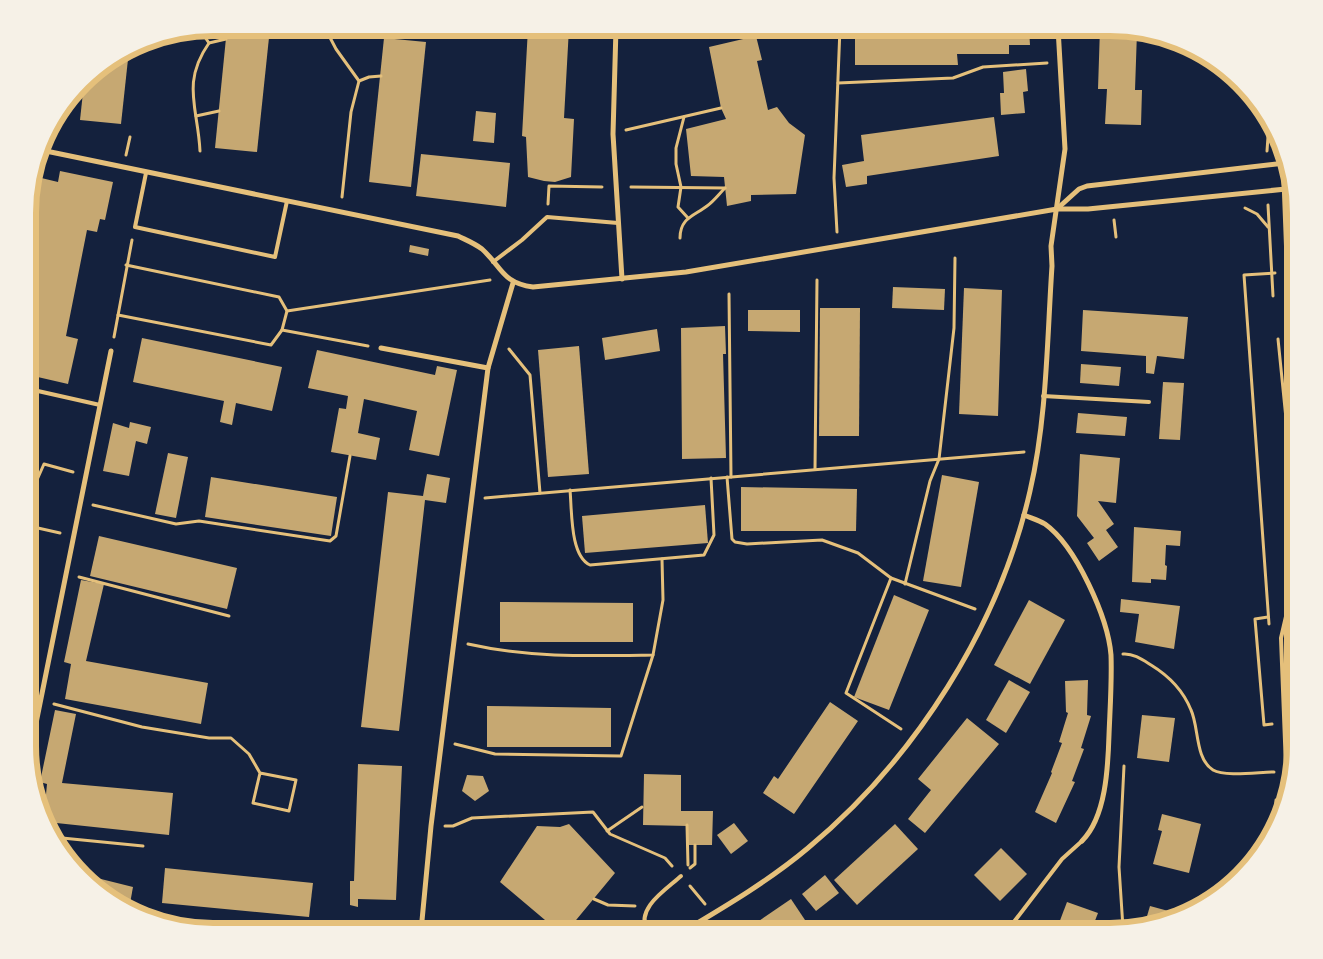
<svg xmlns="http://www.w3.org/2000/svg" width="1323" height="959" font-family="Rubik,sans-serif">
	<rect width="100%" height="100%" fill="#14213d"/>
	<g fill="#c6a872">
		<path d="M227,28H270L257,152L215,148Z"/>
		<path d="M528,28H569L564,118L574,119L571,177L555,182L544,181L528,177L526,137L522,136Z"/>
		<path d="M956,28H1029L1030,45H1009V54H957L958,65H855V32L956,31Z"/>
		<path d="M1100,28H1121L1137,32L1135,90H1142L1141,125L1105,124L1107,89H1098Z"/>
		<path d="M756,36L762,60L757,61L768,110L777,107L789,123L805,135L796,194L751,195V201L727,206L724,177L691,176L686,129L726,119L721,108L709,47Z"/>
		<path d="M384,38L426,42L411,187L369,182Z"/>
		<path d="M129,50L121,124L80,120L84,83L91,74Z"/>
		<path d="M1026,69L1028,91L1023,92L1025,113L1001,115L1000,93H1004L1003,72Z"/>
		<path d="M476,111L496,113L494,143L473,141Z"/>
		<path d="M994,117L999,156L867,176V184L846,187L842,165L864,161L861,135Z"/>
		<path d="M421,154L510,163L506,207L416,196Z"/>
		<path d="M60,171L113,182L105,220L100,219L97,232L87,230L66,336L78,339L68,384L29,375V190L33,176L58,182Z"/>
		<path d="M410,245L429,249L428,256L409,252Z"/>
		<path d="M893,287L945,289L944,310L892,308Z"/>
		<path d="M964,288L1002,290L998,416L959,414Z"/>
		<path d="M820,308H860L859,436H819Z"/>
		<path d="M748,310H800V332L748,331Z"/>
		<path d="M1083,310L1188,317L1184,359L1157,356L1154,374L1146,373V356L1081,351Z"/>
		<path d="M725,326L726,354H723L726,458L682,459L681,328Z"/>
		<path d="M657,329L660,351L605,360L602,338Z"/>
		<path d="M142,338L282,367L272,411L236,403L232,425L220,422L224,401L133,382Z"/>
		<path d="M579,346L589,474L548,477L538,350Z"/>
		<path d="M317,350L435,375L437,366L457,370L439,456L409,450L417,411L364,399L358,433L380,438L376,460L331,452L339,408L346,409L348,396L308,388Z"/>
		<path d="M1081,364L1121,367L1119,386L1080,383Z"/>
		<path d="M1163,382L1184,383L1180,440L1159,439Z"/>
		<path d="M1078,413L1127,417L1125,436L1076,433Z"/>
		<path d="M130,422L151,427L147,444L136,441L129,476L103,471L113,423L129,428Z"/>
		<path d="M168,453L188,457L176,518L155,514Z"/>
		<path d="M1080,454L1120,458L1116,503L1098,501L1114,524L1106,530L1118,547L1099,561L1087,543L1094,538L1077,516Z"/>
		<path d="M427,474L450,478L446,503L425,500L399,731L361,727L388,492L423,496Z"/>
		<path d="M942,475L979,482L961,587L923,581Z"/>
		<path d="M211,477L337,497L331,536L205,517Z"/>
		<path d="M741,487L857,489L856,531H741Z"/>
		<path d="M705,505L708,543L585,553L582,516Z"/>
		<path d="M1134,527L1181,531L1180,546L1166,545L1165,565L1167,566L1166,580L1151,579V583L1132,582Z"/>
		<path d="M99,536L237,568L227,609L90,576Z"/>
		<path d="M81,580L104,584L86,661L208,683L201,724L65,699L71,664L64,662Z"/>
		<path d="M894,595L929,610L889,710L854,697Z"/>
		<path d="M1121,599L1180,606L1174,649L1135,642L1139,614L1120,612Z"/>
		<path d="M1029,600L1065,620L1030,684L994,665Z"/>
		<path d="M500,602L633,603V642H500Z"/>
		<path d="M1009,680L1030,692L1006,733L986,720Z"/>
		<path d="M1088,680L1087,715L1091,716L1081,748L1084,749L1072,781L1075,782L1056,823L1035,812L1052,773L1051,772L1062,743L1059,742L1068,713L1066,712L1065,681Z"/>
		<path d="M830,702L858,721L794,814L763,793L774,776L778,779Z"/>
		<path d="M487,706L611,708V747H487Z"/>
		<path d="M55,710L76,714L62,783L173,793L169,835L47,822L44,815L47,784L40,782Z"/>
		<path d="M1142,715L1175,718L1169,762L1137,758Z"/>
		<path d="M967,718L999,744L925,833L908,819L931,790L918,779Z"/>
		<path d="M358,764L402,766L396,900L358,899V907L350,905V881H354Z"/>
		<path d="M644,774L681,775V811H713L712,845H688V826L643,825Z"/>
		<path d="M467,775L483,776L489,791L475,801L462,791Z"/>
		<path d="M1162,814L1201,824L1189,873L1153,864L1162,831L1158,830Z"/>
		<path d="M734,823L748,841L731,854L717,835Z"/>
		<path d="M569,824L615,873L567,931H558L500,882L537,826L560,827Z"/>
		<path d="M895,824L918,849L857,905L834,880Z"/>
		<path d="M1001,848L1027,874L1000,901L974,875Z"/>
		<path d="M165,868L313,883L309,917L162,903Z"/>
		<path d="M85,875L133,887L129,909L100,893Z"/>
		<path d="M825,875L839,893L816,911L802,894Z"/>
		<path d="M791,899L811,929L807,931H744Z"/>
		<path d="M1067,902L1098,913L1091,931H1056Z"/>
		<path d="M1150,906L1183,915L1145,923Z"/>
	</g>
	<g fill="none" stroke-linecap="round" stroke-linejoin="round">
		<g stroke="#e5c07b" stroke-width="3">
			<path d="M325,28L336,49L359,81L351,112L342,197"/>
			<path d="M200,30L209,43C181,83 198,108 200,151"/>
			<path d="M209,43L226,39"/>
			<path d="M359,81L369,77L381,76"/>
			<path d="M838,83L953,78L983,67L1047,63"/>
			<path d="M82,85H84"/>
			<path d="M196,116L219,111"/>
			<path d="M684,117L676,148V164L681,187L678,207L688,218"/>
			<path d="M56,122L58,117"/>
			<path d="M626,130L721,108"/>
			<path d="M1267,151L1269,122"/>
			<path d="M126,155L130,137"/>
			<path d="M631,187L725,188"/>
			<path d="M548,204L549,186L602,187"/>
			<path d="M1268,205L1273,296"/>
			<path d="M1245,208L1257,214L1268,227"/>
			<path d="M1114,220L1116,237"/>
			<path d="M837,232L834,178L840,28"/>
			<path d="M680,238C680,218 694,216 707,206C714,201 719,194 725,188"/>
			<path d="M126,265L279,297L287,311L282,330"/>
			<path d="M729,294L731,477"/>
			<path d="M287,311L490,280"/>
			<path d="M118,315L271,345L282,330L368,346"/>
			<path d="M114,337L132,240"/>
			<path d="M1278,339L1295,508"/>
			<path d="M509,349L530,375L540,493"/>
			<path d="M815,469L817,280"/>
			<path d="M727,477L732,539L735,542L747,544L822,540L858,553L891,578L975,609"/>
			<path d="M570,490C572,511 570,556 590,565L704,555L714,535L711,478"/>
			<path d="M29,498L44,464L73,472"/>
			<path d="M485,498L1024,452"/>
			<path d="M93,505L176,524L199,521L330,541L336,536L350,456"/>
			<path d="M29,526L60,533"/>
			<path d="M79,577L229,616"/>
			<path d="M891,578L846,693L901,729"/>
			<path d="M905,584L930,481L939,459L954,328L955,258"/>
			<path d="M1268,617L1255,619L1264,725L1272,724"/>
			<path d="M1269,624L1244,275L1275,273"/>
			<path d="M468,644C530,658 590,656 653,655L663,600L662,559"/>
			<path d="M1123,654C1133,653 1143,660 1151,665C1169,676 1183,690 1191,710C1199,727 1195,759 1213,770C1225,777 1259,772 1274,772"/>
			<path d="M54,704L142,727L209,738H231L249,754L260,773L253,803L289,811L296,780L260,773"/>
			<path d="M455,744L495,754L621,756L653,655"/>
			<path d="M687,825L688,865"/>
			<path d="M445,826H453L472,818L593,812L610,834L665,858L672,866"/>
			<path d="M1274,829L1276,800"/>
			<path d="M607,831L642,807"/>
			<path d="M52,837L143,846"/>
			<path d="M690,868L695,864V845"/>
			<path d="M690,886L705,904"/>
			<path d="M594,899L608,905L635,906"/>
			<path d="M1123,928L1119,867L1124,766"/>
		</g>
		<g stroke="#e5c07b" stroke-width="4">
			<path d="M146,173L135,227L275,257L287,201"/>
			<path d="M493,262L522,240L547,217L618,223"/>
			<path d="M29,389L100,405"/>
			<path d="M1043,396L1149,402"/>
			<path d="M1287,793L1281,638L1295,578"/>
			<path d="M647,931C635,908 667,889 681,876"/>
			<path d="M1007,931L1062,859L1082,841"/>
		</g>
		<g stroke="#e5c07b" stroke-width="5">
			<path d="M616,28L613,134L622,279"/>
			<path d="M41,150L458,236C466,240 474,243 482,249C502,267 502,283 533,287L686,272L1057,209H1088L1286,189"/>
			<path d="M1058,208L1079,189L1087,186L1285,163"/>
			<path d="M381,348L488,368"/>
			<path d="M1024,515C1031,518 1039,520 1045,524C1076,546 1108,618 1111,655C1112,681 1110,709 1109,735C1108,767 1106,817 1082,841"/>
			<path d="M29,758L111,351"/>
			<path d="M421,931L431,826L488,368L513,283"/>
			<path d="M684,931C726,906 770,880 808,848C915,759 999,627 1030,491C1047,418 1047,340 1052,266L1051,246L1065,149L1058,28"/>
		</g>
		<path stroke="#e5c07b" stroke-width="10" d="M1286,167L1290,272L1295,334"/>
	</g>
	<path d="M0 0H1323V959H0ZM213 36H1110A177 177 0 0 1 1287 213V746A177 177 0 0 1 1110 923H213A177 177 0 0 1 36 746V213A177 177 0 0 1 213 36Z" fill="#f6f1e7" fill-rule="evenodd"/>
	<path fill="none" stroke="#e5c07b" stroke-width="6" d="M213 36H1110A177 177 0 0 1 1287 213V746A177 177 0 0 1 1110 923H213A177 177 0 0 1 36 746V213A177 177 0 0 1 213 36Z"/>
</svg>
